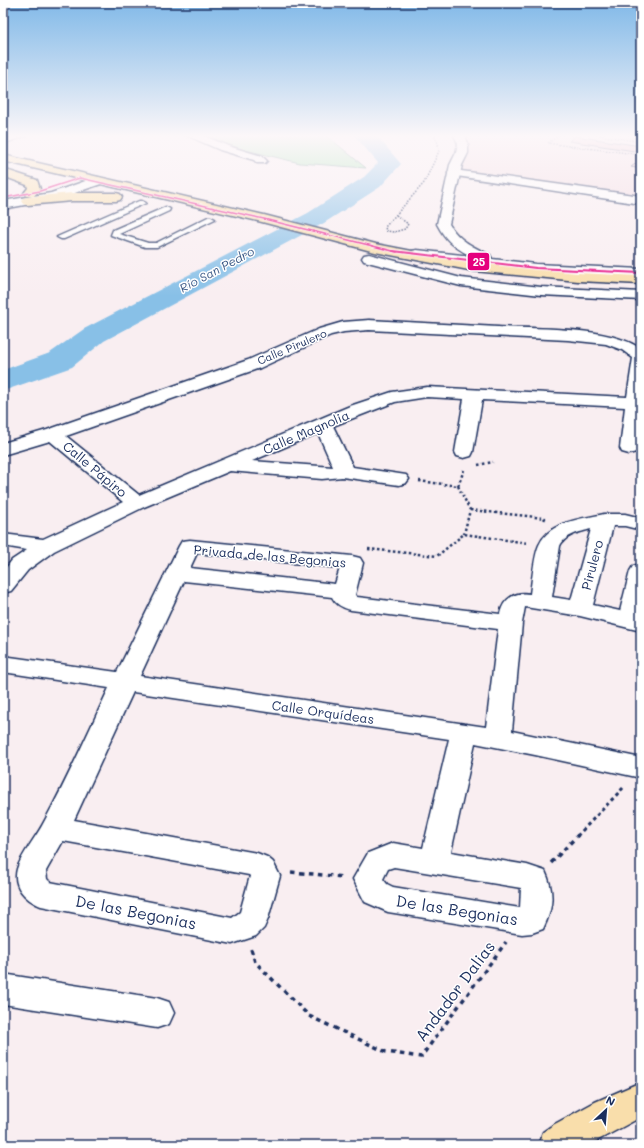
<svg xmlns="http://www.w3.org/2000/svg" width="644" height="1148" font-family="Mali,sans-serif">
	<rect width="100%" height="100%" fill="#f9eef1"/>
	<filter id="ink" filterUnits="userSpaceOnUse"><feTurbulence type="fractalNoise" baseFrequency=".025" numOctaves="2"/><feDisplacementMap in="SourceGraphic" scale="8" xChannelSelector="R" yChannelSelector="G"/><feConvolveMatrix kernelMatrix="1 2 1 2 8 2 1 2 1" color-interpolation-filters="sRGB"/></filter>
	<g filter="url(#ink)">
		<path fill="#f2dae1" d="M459,135H641V200L454,173L462,153Z"/>
		<path fill="#9de2ae" stroke="#5c8886" d="M205,135H326L366,168L300,163L237,148Z"/>
		<g fill="none" stroke-linecap="round" stroke-linejoin="round">
			<path fill="#88c0e7" fill-rule="evenodd" d="M354,135H376L401,164L380,187L324,223L104,341L72,367L3,391V370L50,353L84,329L308,213L364,177L378,163Z"/>
		</g>
		<g fill="#e2aabb" stroke="#1b2f5e">
			<path d="M575,136L641,146V152L569,141Z"/>
			<path d="M638,162L641,163V169L631,167Z"/>
		</g>
		<g fill="none" stroke-linecap="round" stroke-linejoin="round">
			<g stroke="#1b2f5e" stroke-width="3">
				<g id="lane">
					<path d="M16,135H27L3,144V140Z"/>
					<path d="M139,201H142L146,203L64,239H61L57,237Z"/>
					<path d="M166,207L170,209L169,211L119,234L148,243H156L208,217H211L215,219L157,247H145L111,235L113,230Z"/>
				</g>
			</g>
			<g stroke="#1b2f5e" stroke-width="3">
				<g id="street">
					<path d="M186,135H202L228,146L262,156L267,161L265,163H257L254,160L220,150Z"/>
					<path d="M454,170L641,196V204L450,175L448,173L450,171Z"/>
					<path d="M369,320C412,322 455,325 498,327C536,329 610,326 641,349C641,370 644,437 636,452L629,454L622,452L620,448L625,407L482,400L473,452L471,456L464,458L457,456L455,452L464,399L427,397L395,402L333,426L353,467L406,475L409,479L406,483L399,485L342,477L322,479L230,471L144,507L54,551L28,570L11,591L3,593V572L12,560L27,550L3,546V534L43,539L123,502L50,441L3,455V443L47,430L248,360L319,329L343,322ZM369,330L568,340L606,344L622,350L633,358L627,397L427,387L392,392L350,406L139,495L66,436L260,368L331,335L344,332ZM318,433L333,467L252,461Z"/>
					<path d="M604,514H625L641,518V530L625,526H613L593,605L620,611L630,571L633,566L641,564V631L580,616L525,607L522,623L512,731L641,758V778L535,755L475,743L451,852L527,865L545,871C555,892 553,909 543,929L532,933L522,934L388,912L365,902L353,879L368,853L393,843L423,848L449,739L133,692L74,820L257,853L267,857L273,862L280,876L268,919L264,928L256,936L232,944L41,906C26,900 12,887 17,869C21,855 37,836 44,822C68,778 88,733 109,688L3,672V656L117,672L179,546L182,541L190,540L352,556L360,558L363,563L355,595L357,597L500,614C503,599 515,591 530,594C532,581 534,556 539,545C550,521 581,519 604,514ZM591,529L571,600L552,597L560,546C565,535 580,532 591,529ZM197,553L340,568L335,584L190,568ZM184,581L332,597C336,605 343,608 351,610L498,629L486,727L140,676ZM63,841L249,875L250,876L240,912L232,918L50,882L47,879L46,871ZM394,867L521,888L520,908L393,887L387,884L383,879L388,869Z"/>
					<path d="M3,974L157,998L169,1002L174,1013L169,1024L157,1028L3,1004Z"/>
				</g>
			</g>
			<g stroke="#1b2f5e" stroke-width="3">
				<g id="secondary">
					<path d="M454,135H465L468,144V153L462,165L449,224C459,241 474,247 490,255L492,259L536,264L641,269V277L536,272L412,257L410,254L412,251L417,250L471,256C454,247 446,241 437,224L450,165L456,153L458,144Z"/>
					<path d="M97,177L101,178L103,181L101,184L57,199L3,209V201L51,193Z"/>
					<path d="M369,254L461,278L541,287L641,292V300L541,295L461,286L364,261L362,258L364,255Z"/>
				</g>
			</g>
			<g stroke="#1b2f5e" stroke-width="3">
				<g id="primary">
					<path d="M3,155L264,215L376,244L474,263L578,273L641,276V284L578,281L474,271L375,252L262,222L3,161Z"/>
					<path d="M3,169L37,180L40,189L34,196H26L24,193L28,188L27,185L3,176Z"/>
					<path d="M72,193H116L120,194L122,197L120,200L116,201H72L27,205L23,204L21,201L23,198L27,197Z"/>
					<path d="M641,1082V1117L589,1145H538L543,1132L553,1125L595,1102Z"/>
				</g>
			</g>
			<g stroke="#1b2f5e" stroke-width="1.5" stroke-dasharray="1.5 1.5" stroke-linecap="butt">
				<path d="M559,135L548,143C579,148 610,150 641,155"/>
				<path d="M599,135L641,142"/>
				<path d="M631,140L637,135"/>
				<path d="M396,215L408,224L405,229L394,232L386,231L385,227L424,183L439,151L438,143L434,135"/>
			</g>
			<g stroke="#1b2f5e" stroke-width="2.5" stroke-dasharray="2.5 2.5" stroke-linecap="butt">
				<path d="M478,465L493,462"/>
				<path d="M419,481L458,486"/>
				<path d="M458,486L470,510L464,534"/>
				<path d="M458,486L464,470"/>
				<path d="M470,510L545,518L544,520"/>
				<path d="M368,549L437,556L464,534L528,543"/>
			</g>
			<path stroke="#1b2f5e" stroke-width="3" stroke-dasharray="3.5 3.5" stroke-linecap="butt" d="M577,836L625,786"/>
			<g stroke="#1b2f5e" stroke-width="3.5" stroke-dasharray="4.5 4.5" stroke-linecap="butt">
				<path d="M551,863L578,835"/>
				<path d="M291,872L344,877"/>
				<path d="M251,949L255,962L309,1016L386,1052L421,1057L506,942"/>
			</g>
			<use href="#lane" fill="#fff" fill-rule="evenodd"/>
			<use href="#street" fill="#fff" fill-rule="evenodd"/>
			<use href="#secondary" fill="#fff" fill-rule="evenodd"/>
			<use href="#primary" fill="#f9deab" fill-rule="evenodd"/>
			<g stroke="#fff" stroke-width="3">
				<path id="bus-1-far1" d="M3,198L40,191L80,178L264,219L397,252"/>
			</g>
			<g stroke="#fff" stroke-width="4">
				<path id="bus-1" d="M393,251L536,268L641,273"/>
			</g>
			<use href="#bus-1-far1" stroke="#e5007d" stroke-width="1.5"/>
			<use href="#bus-1" stroke="#e5007d" stroke-width="2"/>
		</g>
	</g>
	<linearGradient id="sky" x2="0" y2="1"><stop stop-color="#81b9e8"/><stop offset="0.46" stop-color="#fcf7f9"/><stop offset="1" stop-color="#fcf7f9" stop-opacity="0"/></linearGradient>
	<rect width="644" height="296" fill="url(#sky)"/>
	<g text-anchor="middle" stroke-width="3" stroke-linejoin="round" paint-order="stroke">
		<g font-size="11" fill="#1b2f5e" stroke="#fff">
			<text transform="translate(292 347) rotate(-23)" y="4">Calle Pirulero</text>
		</g>
		<g font-size="12" font-style="italic" fill="#3c5a87" stroke="#fff">
			<text transform="translate(217 270) rotate(-28)" y="4">Río San Pedro</text>
		</g>
		<g font-size="13" fill="#1b2f5e" stroke="#fff">
			<text transform="translate(306 432) rotate(-23)" y="5">Calle Magnolia</text>
			<text transform="translate(95 469) rotate(40)" y="5">Calle Pápiro</text>
			<text transform="translate(270 556) rotate(5)" y="5">Privada de las Begonias</text>
			<text transform="translate(592 565) rotate(-75)" y="5">Pirulero</text>
			<text transform="translate(323 712) rotate(8)" y="5">Calle Orquídeas</text>
		</g>
		<g font-size="16" fill="#1b2f5e" stroke="#fff">
			<text transform="translate(457 910) rotate(9)" y="6">De las Begonias</text>
			<text transform="translate(136 912) rotate(11)" y="6">De las Begonias</text>
			<text transform="translate(455 991) rotate(-53)" y="6">Andador Dalias</text>
		</g>
	</g>
	<rect stroke="#fff" stroke-width="1.5" x="467" y="252" width="23" height="19" rx="4" fill="#e5007d"/>
	<g font-size="11" text-anchor="middle" font-weight="bold" fill="#fff">
		<text x="479" y="266">25</text>
	</g>
	<rect width="644" height="1148" fill="none" stroke="#fff" stroke-width="16"/>
	<rect x="8" y="8" width="628" height="1132" fill="none" stroke="#1b2f5e" stroke-width="1.5" filter="url(#ink)"/>
	<g transform="translate(606 1110) rotate(26)" stroke="#ffffff" stroke-width="3" paint-order="stroke">
	<path d="M0-3L7 15L0 10L-7 15Z" fill="#1b2f5e"/>
	<text y="-6" font-size="11" font-weight="bold" text-anchor="middle" fill="#1b2f5e">N</text>
	</g>
</svg>
